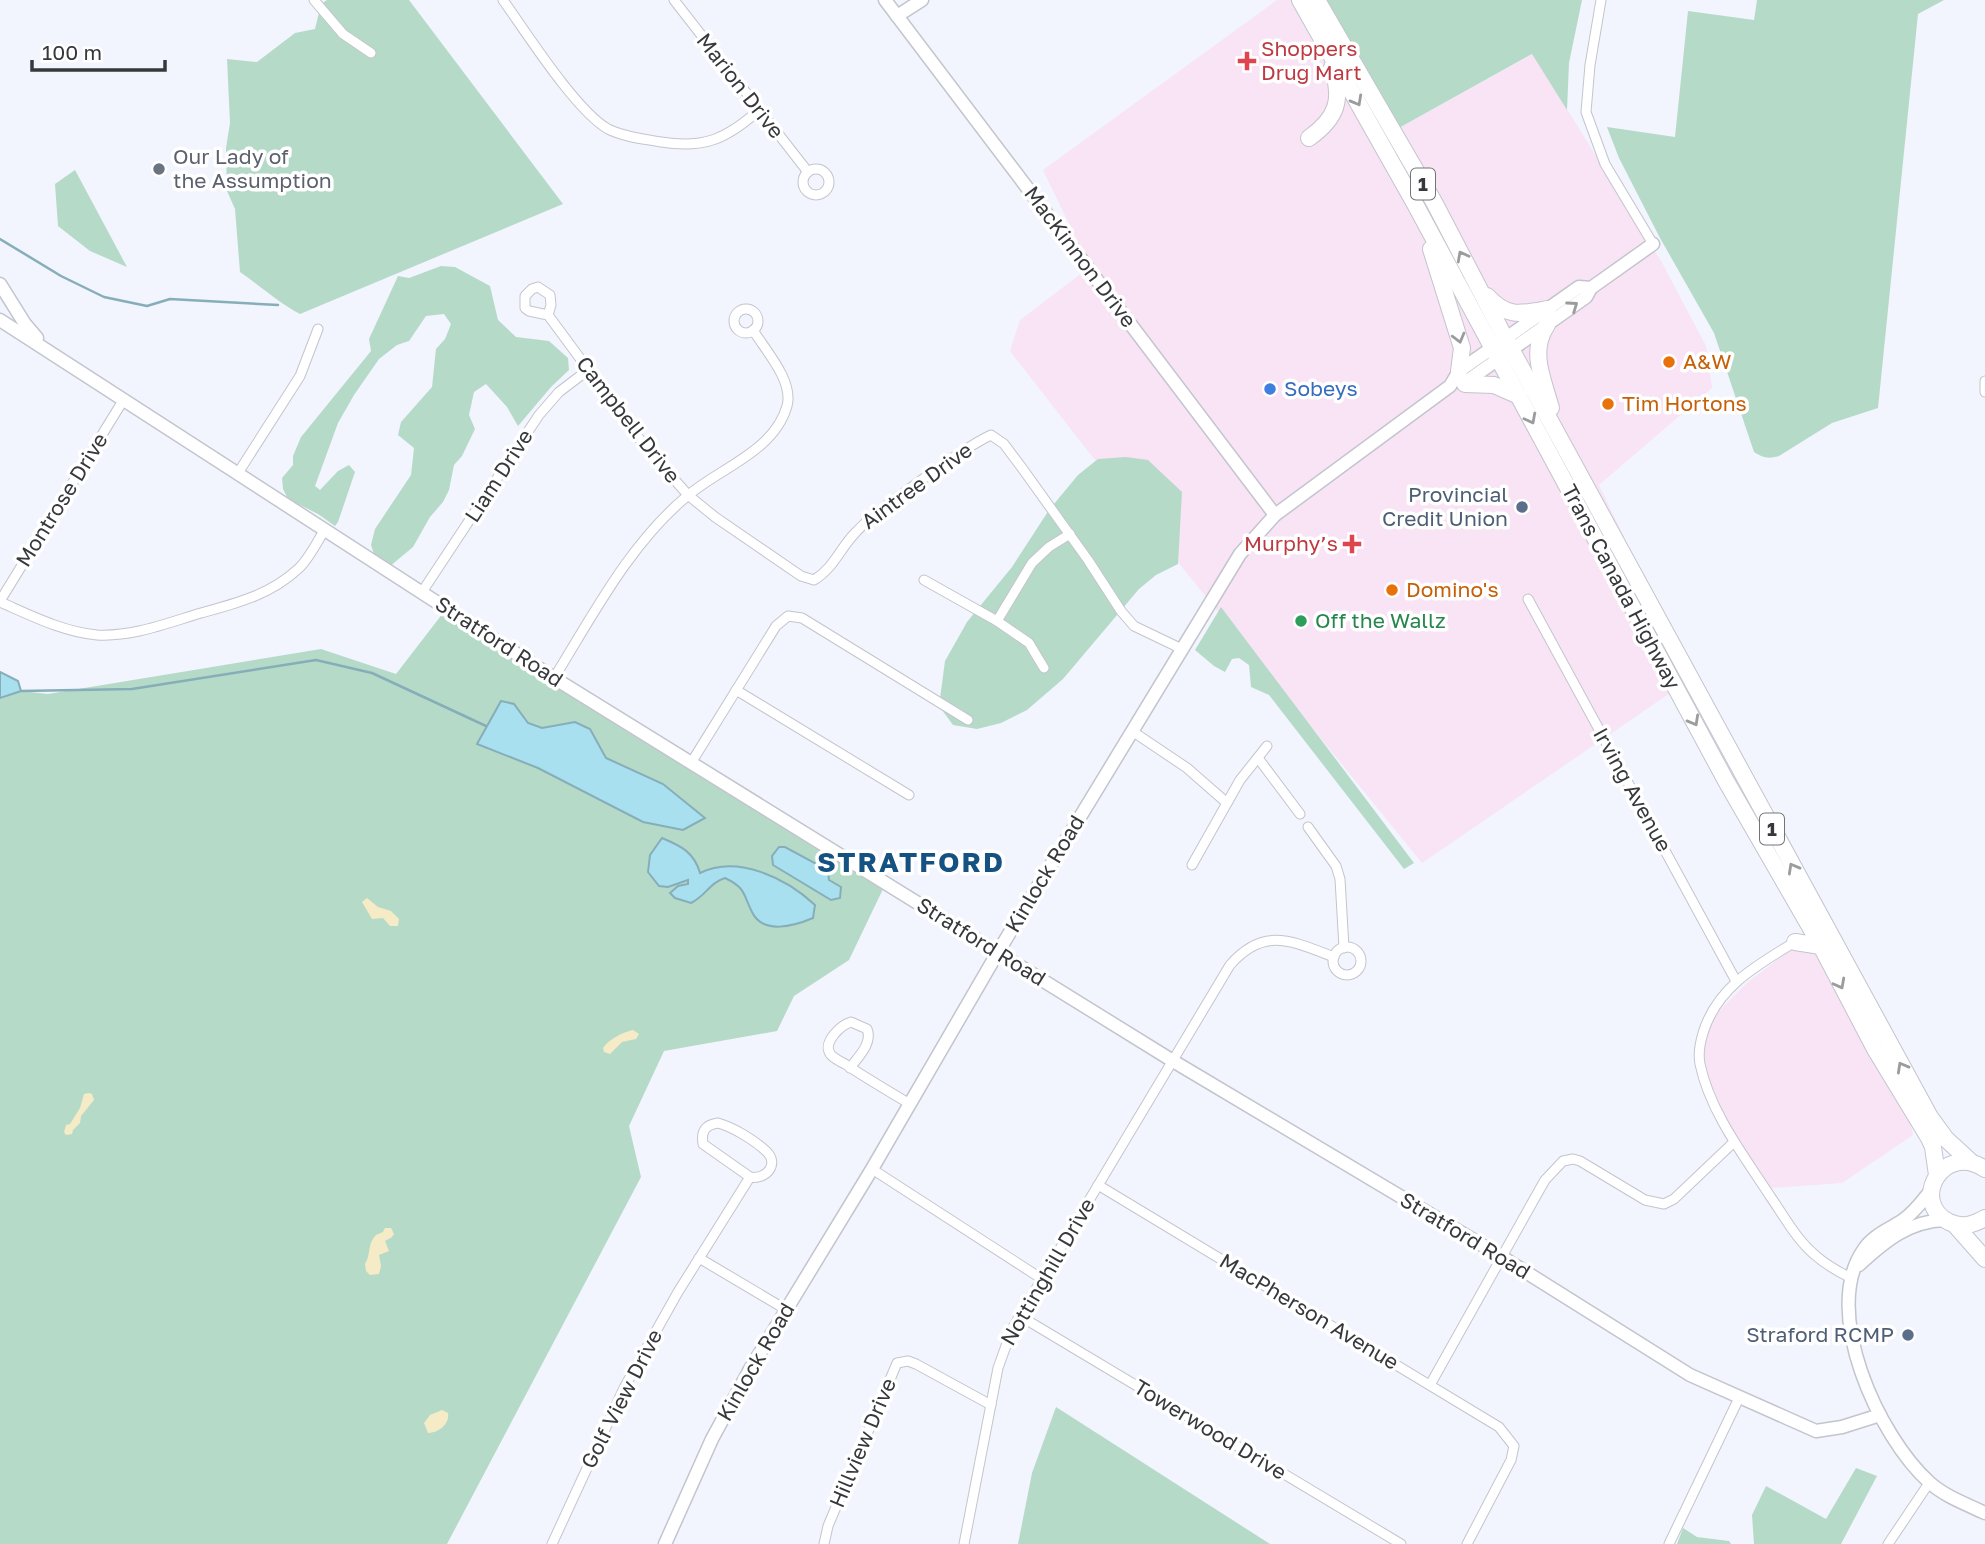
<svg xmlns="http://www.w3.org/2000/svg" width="1985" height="1544" font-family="'Golos Text',sans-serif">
	<rect width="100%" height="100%" fill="#f2f4fe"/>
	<g fill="#f8e4f4">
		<path d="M1277,0H1299L1388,134L1533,54L1661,261L1706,346L1712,388L1599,485L1692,678L1422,863L1091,455L1010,351L1020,320L1090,267L1043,170Z"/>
		<path d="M1810,935L1909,1117L1913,1135L1842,1183L1771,1188L1760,1179L1725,1138L1698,1069L1708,1022L1747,983Z"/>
	</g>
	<g fill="#b6dac8">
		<path d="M327,0H409L563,204L300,314C279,303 260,286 240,272L235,209L227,191L226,148L230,123L227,59L257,62L295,33L315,29L321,4Z"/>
		<path d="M1316,0H1582L1569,63L1567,110L1532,54L1388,134Z"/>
		<path d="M1757,0H1944L1918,14L1878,408L1832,423L1779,456C1768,459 1763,458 1754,452L1714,333L1660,238L1619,158L1607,127L1675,137L1688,11L1754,20Z"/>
		<path d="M75,170L127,267L90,251L58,226L55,184Z"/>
		<path d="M441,266L455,267L490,286L498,320L516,337L549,341L568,358L569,370L551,387L518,426L507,407L486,384L474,392L469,415L475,429L462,456L454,465L449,490L443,502L430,517L413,547L389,567L375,557L371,545L375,529L411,475L414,448L398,435L401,422L432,387L436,349L445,339L451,324L444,314L426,316L409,341L397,345L379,359L354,395L338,423L315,486L320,490L338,471L349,465L355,472L338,522L335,526L318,514L288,499L283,489L282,478L293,465V456L301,437L371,351L369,339L398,276L409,278Z"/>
		<path d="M1126,457L1148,460L1182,492L1178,564L1156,575L1139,589L1063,679L1027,710L1001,723L977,729L953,725L939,706L945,661L967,622L1012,567L1049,510L1078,475L1098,459Z"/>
		<path d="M445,607L635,736L883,889L849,960L794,996L777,1031L664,1051L629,1126L641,1177L447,1544H0V698L21,691L48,694L321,649L396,674L440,617Z"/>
		<path d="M1221,607L1414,863L1404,869L1269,695L1251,687L1249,665L1239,658L1232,659L1225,672L1214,666L1195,650Z"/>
		<path d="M1056,1407L1270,1544H1018L1032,1473Z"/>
		<path d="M1856,1468L1877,1476L1841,1544H1754L1752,1515L1766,1486L1826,1519Z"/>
		<path d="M1683,1528L1697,1537L1729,1541L1731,1544H1677Z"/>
	</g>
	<g fill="#f5ebc6">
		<path d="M367,898L378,907L391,911L399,919L398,926H390L383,918L372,919L362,902Z"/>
		<path d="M633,1030L639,1034L636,1039L622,1042L610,1054L604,1052L603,1048C609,1039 623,1032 633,1030Z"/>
		<path d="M89,1093L92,1094L94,1100L81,1116L80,1123L73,1130L72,1134L66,1135L64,1132L66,1125L70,1124L80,1108L84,1094Z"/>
		<path d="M385,1228H391L394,1234L392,1237L385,1241L389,1251L379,1255L381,1266L379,1274L370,1275L366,1271L365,1264C371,1255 367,1244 376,1235L383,1232Z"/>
		<path d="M442,1410L448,1413C450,1424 438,1433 428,1433L424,1423L430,1415Z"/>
	</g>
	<g fill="#a8e0ef" stroke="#86aeb9" stroke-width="2">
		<path d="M0,672L18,681L21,691L0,698Z"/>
		<path d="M501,701L514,704L528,723L542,728L575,722L590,729L606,758L663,784L705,818L683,830L643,822L538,768L477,744Z"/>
		<path d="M662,838C681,846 694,852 700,873C738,854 787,879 815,905L813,918C794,926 763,935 752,912C743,894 746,888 725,878C709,883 707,895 691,903L675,898L670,893L678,886L688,884V880L668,887L659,886L648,872L650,855Z"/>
		<path d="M779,847H785L824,868L828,872L829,880L841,887L840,898L831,900L773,865L772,856Z"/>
	</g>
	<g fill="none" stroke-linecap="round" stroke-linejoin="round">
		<g stroke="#86aeb9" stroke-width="2.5">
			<path d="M0,239L61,276L104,297L147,306L170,299L278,305"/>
			<path d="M21,691L132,689L316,660L372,673L486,726"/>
		</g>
		<g stroke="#c3c5ce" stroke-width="11">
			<g id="street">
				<path d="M314,0L343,34L371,53"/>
				<path d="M503,0C526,32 576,111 608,129C624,137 644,139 661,142C704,149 726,139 758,111"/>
				<path d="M674,0L808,172"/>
				<path d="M1601,0L1590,65L1586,112L1605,164L1653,244"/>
				<circle cx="816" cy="182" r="13"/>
				<circle cx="746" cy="321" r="12"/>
				<path d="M548,315L529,311L525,308V296L532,289L538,287L550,295L551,305L548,315L644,445L688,495L715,517L801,576L814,580C834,568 840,548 856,532C876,511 900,496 923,479C946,463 966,447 991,435L1004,444L1022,468L1088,560L1121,611L1134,626L1182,649"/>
				<path d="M1985,381V392"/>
				<path d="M238,473L300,376L318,329"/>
				<path d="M924,580L997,621L1029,643L1044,668"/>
				<path d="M422,592L539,415L559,392L588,370"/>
				<path d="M1528,599L1736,981"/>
				<path d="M0,601L124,399"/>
				<path d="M0,602C30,615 63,632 97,635C133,637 167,623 201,613C237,603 270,595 298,569C309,559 317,542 325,529"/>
				<path d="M997,621L1032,563L1049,547L1070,534"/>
				<path d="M554,678C593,615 629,545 686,497C719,468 774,452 787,406C794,381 765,350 753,330"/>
				<path d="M736,690L909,795"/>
				<path d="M1132,731L1187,768L1227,803"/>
				<path d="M1258,758L1300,814"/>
				<path d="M691,763L776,626L788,616L802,618L968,720"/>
				<path d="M1308,827L1336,866L1340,879L1344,948"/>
				<path d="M1192,865L1240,780L1267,746"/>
				<path d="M1795,942C1757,965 1717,987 1703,1033C1700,1043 1698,1054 1700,1064C1710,1112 1744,1156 1770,1196C1784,1216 1796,1239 1815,1255C1825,1264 1839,1272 1851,1278"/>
				<circle cx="1347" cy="961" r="14"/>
				<path d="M850,1068C858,1057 873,1043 867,1029L851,1022C841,1025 821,1043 831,1055C834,1058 841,1062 845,1064C866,1078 888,1091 910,1104"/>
				<path d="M718,1123C733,1127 754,1140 766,1151C780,1164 766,1180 750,1177L703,1144C701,1131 705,1125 718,1123Z"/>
				<path d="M872,1169L1042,1279"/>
				<path d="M1098,1185L1499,1427L1514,1446L1511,1460L1467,1544"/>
				<path d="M699,1258L785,1309"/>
				<path d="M1020,1316L1401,1544"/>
				<path d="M1430,1385L1532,1203L1545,1180L1563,1161L1573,1159L1580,1161L1645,1200L1664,1204L1674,1199L1734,1142"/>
				<path d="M552,1544L624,1388L678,1292L750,1177"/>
				<path d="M824,1544L828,1526L897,1363L908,1361L916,1364L991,1405"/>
				<path d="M964,1544L998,1368L1012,1329L1230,965C1264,926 1292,941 1334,957"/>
				<path d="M1669,1544L1739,1398"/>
				<path d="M1888,1544L1929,1483"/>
			</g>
		</g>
		<g stroke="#c3c5ce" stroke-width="15">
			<g id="secondary">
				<path d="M885,0L1275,515"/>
				<path d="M897,16L922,0"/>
				<path d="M0,284L25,324L37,338"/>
				<path d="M0,320L554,678L1173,1061L1502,1257L1690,1375L1816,1431L1842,1427L1880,1415"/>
				<path d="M1463,384L1586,297L1591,288L1653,244"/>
				<path d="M1932,1189C1923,1200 1915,1212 1903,1220C1890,1229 1873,1235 1864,1249C1820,1311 1879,1437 1929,1482C1944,1496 1966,1504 1985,1513"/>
				<path d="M1859,1265C1885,1241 1909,1221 1945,1220"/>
				<path d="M665,1544L712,1439L749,1371L872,1169L998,952L1240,554L1275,515L1450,386L1459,371L1579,287L1591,288"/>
			</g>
		</g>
		<g stroke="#c3c5ce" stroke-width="18">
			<g id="highway">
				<path d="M1300,0L1415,204L1726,781L1821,946L1875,1049L1929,1138L1933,1147L1937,1175"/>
				<path d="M1317,0L1434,202L1505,338L1930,1117L1946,1139L1970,1161"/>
				<path d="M1309,138C1337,118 1343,100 1332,67"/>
				<path d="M1431,249L1462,348L1459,371"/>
				<path d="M1487,296C1507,318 1520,314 1548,309"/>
				<path d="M1547,325C1529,351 1543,379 1551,408"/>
				<path d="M1465,384L1494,385L1519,396"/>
				<path d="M1795,942L1821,946"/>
				<path d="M1985,1169C1943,1141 1909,1202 1949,1222C1962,1228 1973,1225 1985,1218"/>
				<path d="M1955,1225L1985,1259"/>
			</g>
		</g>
		<use href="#street" stroke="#fff" stroke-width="9"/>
		<use href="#secondary" stroke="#fff" stroke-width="12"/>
		<use href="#highway" stroke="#fff" stroke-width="16"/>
	</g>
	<defs><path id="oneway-chevron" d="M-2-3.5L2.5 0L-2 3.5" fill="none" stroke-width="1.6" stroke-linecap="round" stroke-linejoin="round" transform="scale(1.75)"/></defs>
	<g stroke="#9b9c9e">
		<use href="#oneway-chevron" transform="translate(1357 101) rotate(61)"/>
		<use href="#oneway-chevron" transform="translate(1462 256) rotate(-118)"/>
		<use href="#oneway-chevron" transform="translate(1573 306) rotate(-35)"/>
		<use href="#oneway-chevron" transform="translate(1459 338) rotate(75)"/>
		<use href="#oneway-chevron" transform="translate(1531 419) rotate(62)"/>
		<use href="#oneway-chevron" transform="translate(1694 721) rotate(61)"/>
		<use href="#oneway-chevron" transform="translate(1793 868) rotate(-119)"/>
		<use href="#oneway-chevron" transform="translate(1840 984) rotate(62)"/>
		<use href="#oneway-chevron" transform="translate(1902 1067) rotate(-119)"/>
	</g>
	<g fill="#e0444e" stroke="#fff" stroke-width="2.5">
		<path d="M1243.5 50.5h7v7h7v7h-7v7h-7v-7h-7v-7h7z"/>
		<path d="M1348.5 533.5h7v7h7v7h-7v7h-7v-7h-7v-7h7z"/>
	</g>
	<circle fill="#6b7280" stroke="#fff" stroke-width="2.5" cx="159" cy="169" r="7"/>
	<g fill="#e8710a" stroke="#fff" stroke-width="2.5">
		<circle cx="1669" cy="362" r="7"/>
		<circle cx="1608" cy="404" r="7"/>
		<circle cx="1392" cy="590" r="7"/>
	</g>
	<circle fill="#3f7fe0" stroke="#fff" stroke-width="2.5" cx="1270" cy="389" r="7"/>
	<g fill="#5c6f8a" stroke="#fff" stroke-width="2.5">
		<circle cx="1522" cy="507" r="7"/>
		<circle cx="1908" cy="1335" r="7"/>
	</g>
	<circle fill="#2e9e5b" stroke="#fff" stroke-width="2.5" cx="1301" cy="621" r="7"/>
	<g text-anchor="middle" stroke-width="7" stroke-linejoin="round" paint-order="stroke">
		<g fill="#fff" stroke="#737476" stroke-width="2">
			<rect x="1411" y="168.5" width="24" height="31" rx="5"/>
			<rect x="1760" y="813.5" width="24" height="31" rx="5"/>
		</g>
		<g font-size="19" font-weight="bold" fill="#37383c">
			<text x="1423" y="191">1</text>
			<text x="1772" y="836">1</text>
		</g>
		<g font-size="21" fill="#be3a42" stroke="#fff" text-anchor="start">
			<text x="1261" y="56">Shoppers<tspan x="1261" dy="24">Drug Mart</tspan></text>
			<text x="1338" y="551" text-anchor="end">Murphy’s</text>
		</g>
		<g font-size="21" fill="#37383c" stroke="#fff">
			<text transform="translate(740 86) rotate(52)" y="7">Marion Drive</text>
			<text transform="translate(1080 257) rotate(53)" y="7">MacKinnon Drive</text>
			<text transform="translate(628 420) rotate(52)" y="7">Campbell Drive</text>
			<text transform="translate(499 476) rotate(-57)" y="7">Liam Drive</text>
			<text transform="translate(917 486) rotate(-36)" y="7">Aintree Drive</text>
			<text transform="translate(62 500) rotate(-58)" y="7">Montrose Drive</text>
			<text transform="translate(1621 587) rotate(62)" y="7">Trans Canada Highway</text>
			<text transform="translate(499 642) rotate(33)" y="7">Stratford Road</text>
			<text transform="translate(1632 790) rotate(61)" y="7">Irving Avenue</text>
			<text transform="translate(1045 874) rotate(-59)" y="7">Kinlock Road</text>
			<text transform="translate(981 942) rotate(32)" y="7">Stratford Road</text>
			<text transform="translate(1465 1236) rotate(31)" y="7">Stratford Road</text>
			<text transform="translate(1048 1272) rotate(-60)" y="7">Nottinghill Drive</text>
			<text transform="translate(1309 1312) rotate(31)" y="7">MacPherson Avenue</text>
			<text transform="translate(756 1362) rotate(-60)" y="7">Kinlock Road</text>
			<text transform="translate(622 1399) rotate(-63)" y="7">Golf View Drive</text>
			<text transform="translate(1210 1430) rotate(31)" y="7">Towerwood Drive</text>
			<text transform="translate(863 1443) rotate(-67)" y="7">Hillview Drive</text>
		</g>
		<g font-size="21" fill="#5b616d" stroke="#fff" text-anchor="start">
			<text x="173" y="164">Our Lady of<tspan x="173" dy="24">the Assumption</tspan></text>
		</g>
		<g font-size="21" fill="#c56008" stroke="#fff" text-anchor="start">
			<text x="1683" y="369">A&amp;W</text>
			<text x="1622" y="411">Tim Hortons</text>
			<text x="1406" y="597">Domino's</text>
		</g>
		<g font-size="21" fill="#366cbe" stroke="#fff" text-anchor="start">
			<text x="1284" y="396">Sobeys</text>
		</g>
		<g font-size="21" fill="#4e5e75" stroke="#fff" text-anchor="end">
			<text x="1508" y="502">Provincial<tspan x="1508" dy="24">Credit Union</tspan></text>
			<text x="1894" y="1342">Straford RCMP</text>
		</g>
		<g font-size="21" fill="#27864d" stroke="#fff" text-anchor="start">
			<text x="1315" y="628">Off the Wallz</text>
		</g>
		<g font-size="28" font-weight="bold" letter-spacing="2" fill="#155181" stroke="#fff">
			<text x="911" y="872">STRATFORD</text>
		</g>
	</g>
	<path d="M32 60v10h133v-10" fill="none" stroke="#37383c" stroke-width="3.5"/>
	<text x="42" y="60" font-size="21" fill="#37383c" stroke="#ffffff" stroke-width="5" paint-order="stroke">100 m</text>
</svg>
